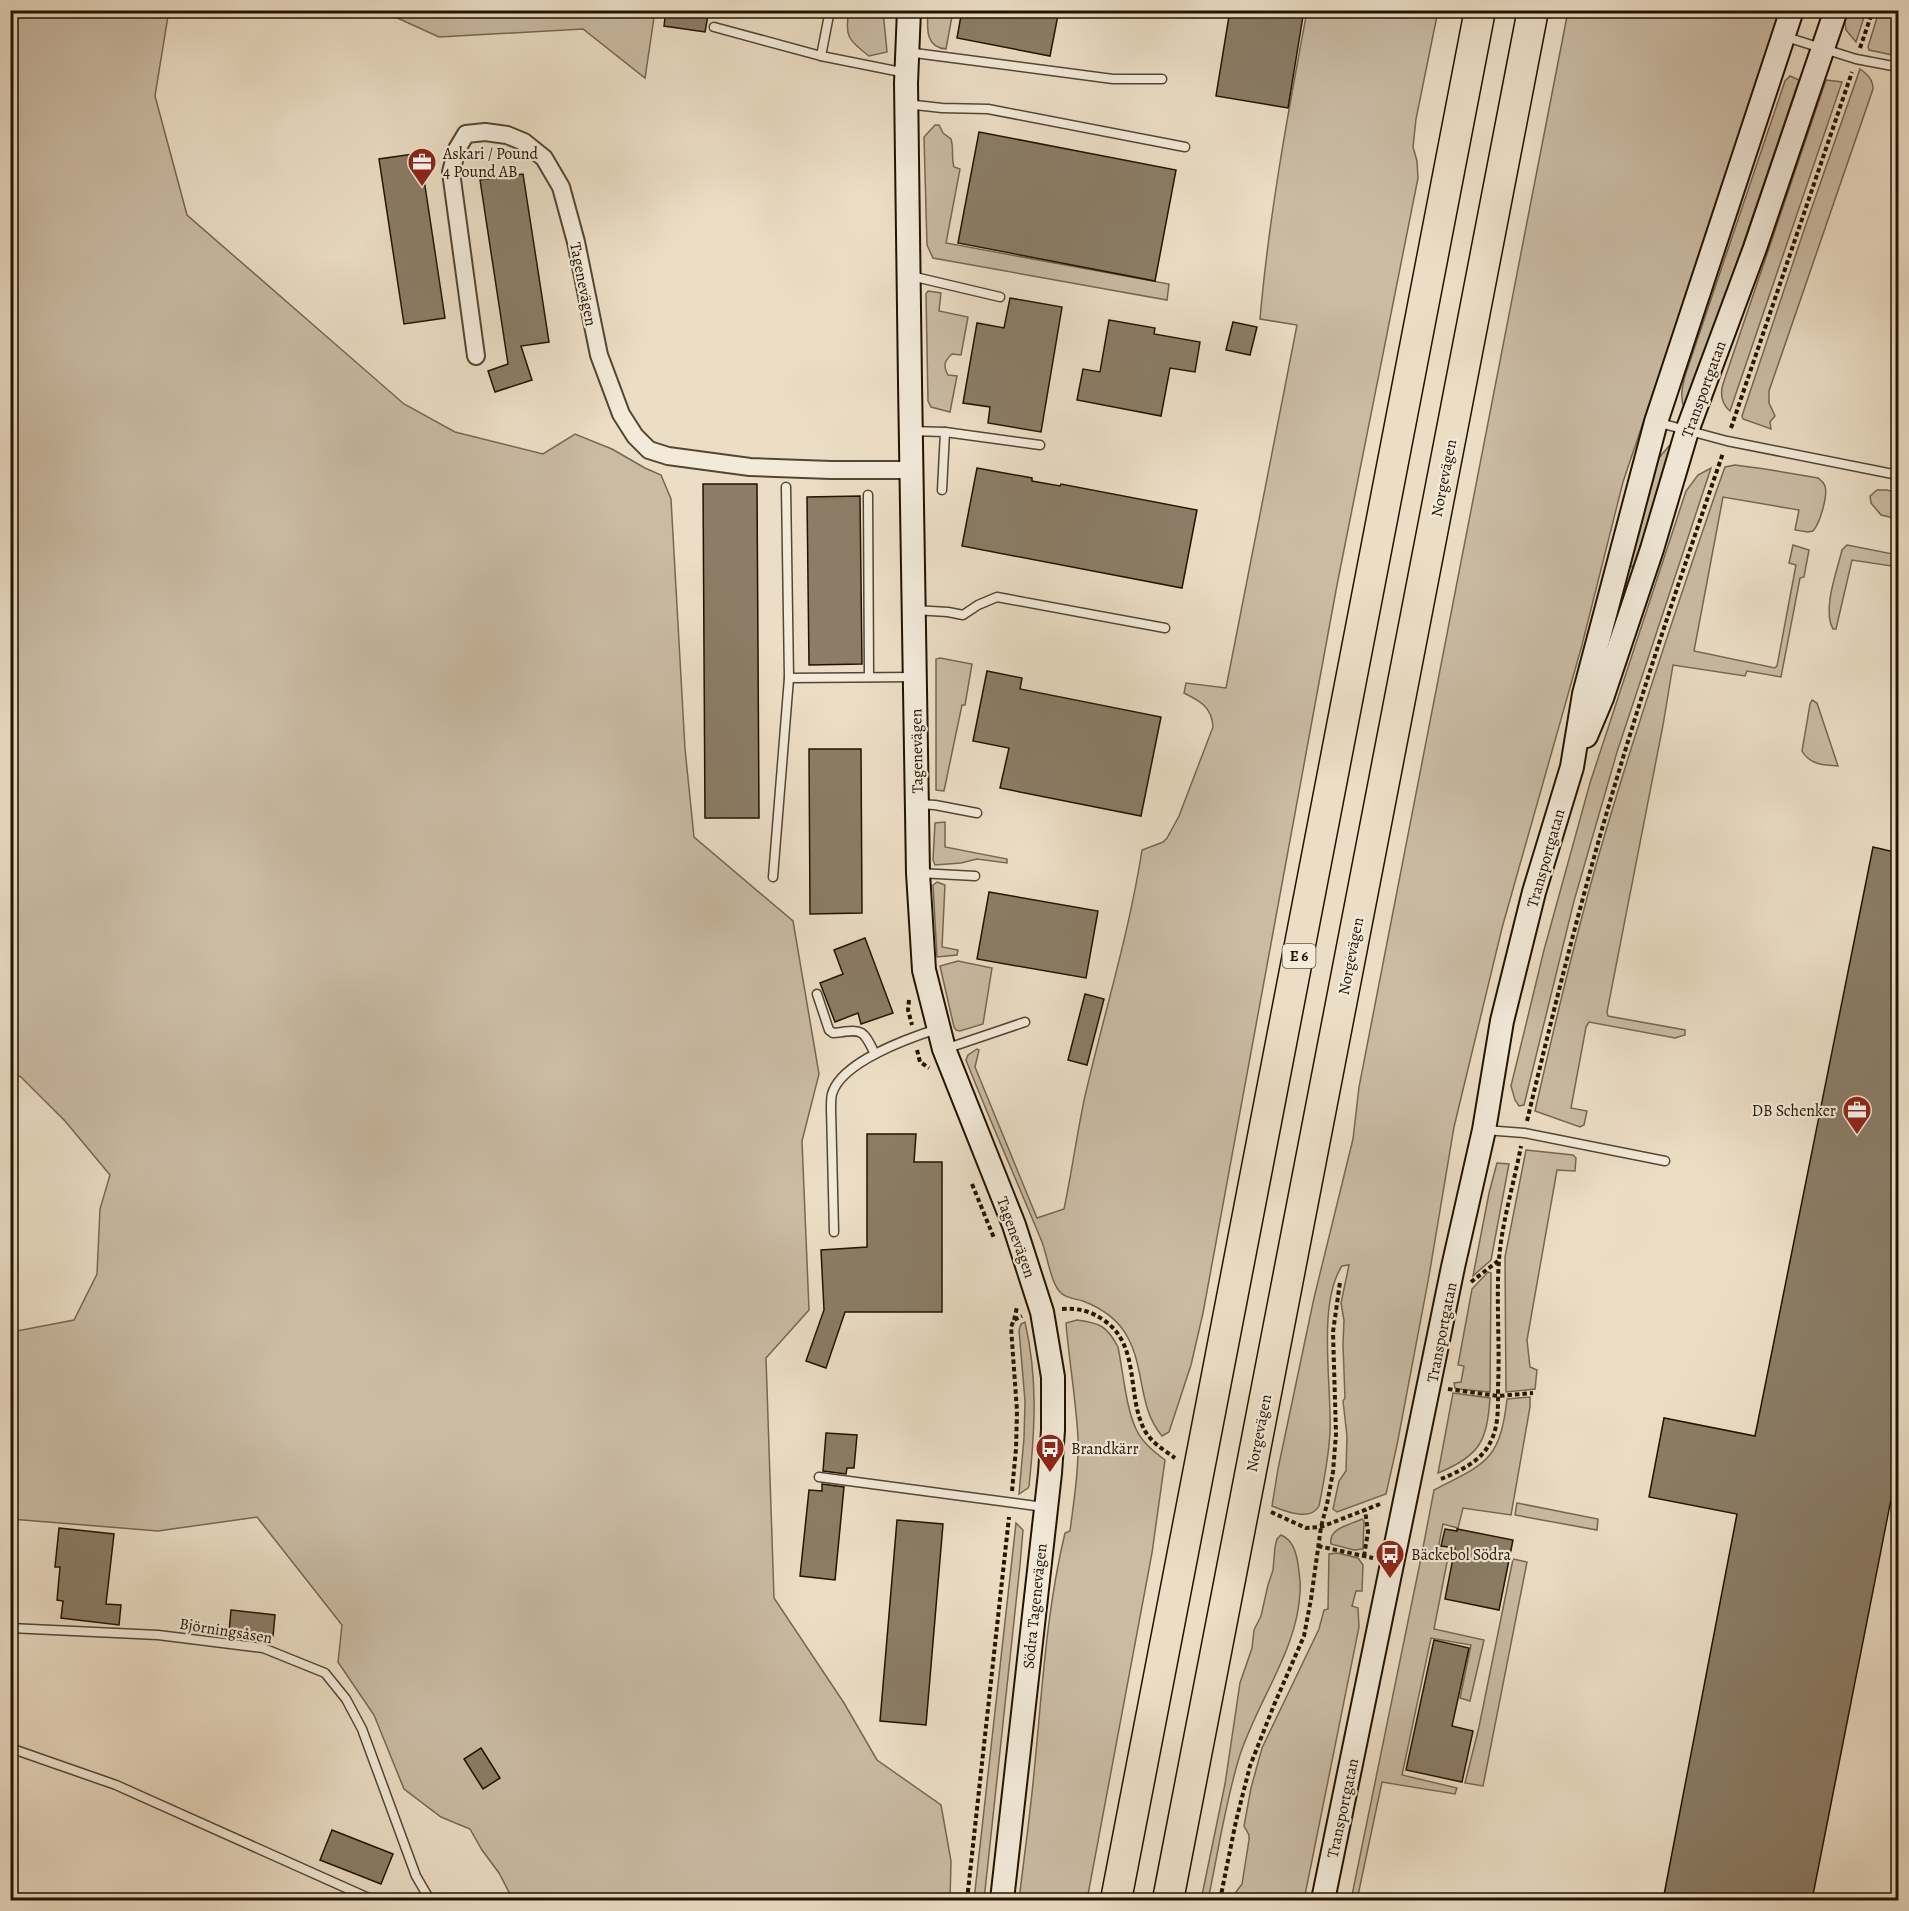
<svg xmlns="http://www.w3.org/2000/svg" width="1909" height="1911" font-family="Alegreya,serif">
	<rect width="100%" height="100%" fill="#ecdec6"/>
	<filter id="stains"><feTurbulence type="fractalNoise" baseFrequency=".00333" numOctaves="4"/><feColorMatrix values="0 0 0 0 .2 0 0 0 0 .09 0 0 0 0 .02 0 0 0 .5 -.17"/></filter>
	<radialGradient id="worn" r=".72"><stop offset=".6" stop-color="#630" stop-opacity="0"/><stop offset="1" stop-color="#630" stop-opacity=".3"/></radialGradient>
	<g fill="#cabba4" stroke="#766752" stroke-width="1.5">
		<path d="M10,11H181L168,16L155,96L187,215L404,404L455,432L543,454L575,434L612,449L645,468L661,475L671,499L685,749L694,837L793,921L819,1074L802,1141L809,1310L766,1358L774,1598L844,1703L877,1760L941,1805L951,1861L950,1900H513L499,1873L482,1850L470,1829L441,1817L404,1789L374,1715L338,1662L342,1625L257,1517L158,1531L11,1519V1332L74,1320L97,1274L100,1209L110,1175L65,1121L21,1077L11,1072Z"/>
		<path d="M382,11L655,10V11L645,78L583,29L439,37Z"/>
		<path d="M849,11H883L887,52L869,56C849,41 844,36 849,11Z"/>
		<path d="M928,11H953L946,49C925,47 927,28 928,11Z"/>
		<path d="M1307,11H1438L1416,119L1413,147L1417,161L1418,178L1337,585L1203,1313L1191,1365L1169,1432L1162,1436C1138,1408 1145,1369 1128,1338C1119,1320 1101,1308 1083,1301C1076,1299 1066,1298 1061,1293C1051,1284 1047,1255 1042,1242C1017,1181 990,1121 966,1060L968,1055L977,1049L979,1050L975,1067L1037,1218L1064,1209C1072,1171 1077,1133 1085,1096C1104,1014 1129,934 1142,850L1163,842L1167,838L1179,816L1213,727C1212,707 1200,701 1184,693L1186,683L1226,688L1297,325L1260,319C1269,215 1288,113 1307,11Z"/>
		<path d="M1568,11H1782L1623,482L1582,645L1502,928L1454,1127L1429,1276L1397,1445L1386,1494L1337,1512L1333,1509L1339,1481L1346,1471L1347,1436L1343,1401L1345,1398L1343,1345L1344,1320L1341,1303L1349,1265L1342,1266C1317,1304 1332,1386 1330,1432C1329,1456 1324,1481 1319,1506C1310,1522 1285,1511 1272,1506L1278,1469L1314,1298L1353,1139L1359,1087Z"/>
		<path d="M1843,11H1866L1856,42L1846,30Z"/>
		<path d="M1879,11H1898L1892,32V36L1898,38L1893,55L1869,50L1868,47Z"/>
		<path d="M1860,69C1867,74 1873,79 1873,89L1769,391V403L1775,416L1770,422L1771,429L1743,419L1742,416L1803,233Z"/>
		<path d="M1790,76L1799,80L1687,409L1684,408C1680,397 1682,388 1685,376L1785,81Z"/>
		<path d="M1826,80L1842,82L1730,411C1722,404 1720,394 1723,384Z"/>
		<path d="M935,125H939L943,133L951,139C954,148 951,158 954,167L960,169L946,243L1169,284L1167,300L933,258L927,245L924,137Z"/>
		<path d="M928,291L941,293L939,311L968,317L961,355L952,354C944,361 943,366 948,375L957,376L950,412L931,407L928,401L926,294Z"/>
		<path d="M1675,444L1634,566L1630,567L1628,565L1657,460L1669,446Z"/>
		<path d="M1735,465L1765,469L1818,478C1822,481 1823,481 1825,486C1828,496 1820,523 1813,531L1808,532L1795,530L1799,510L1723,497L1694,651L1775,668L1777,666L1796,565L1789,563L1793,545L1809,550L1804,577L1800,578L1781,677L1747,671L1745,676L1673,665L1663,725L1607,1012L1608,1016L1685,1030V1035L1675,1038L1589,1022L1586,1027L1571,1108L1587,1111L1584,1125L1580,1127L1535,1111C1556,1018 1578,925 1605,834C1639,719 1677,606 1716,492L1725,467Z"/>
		<path d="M1711,468L1617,752L1574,901L1524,1105L1519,1106L1515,1100L1511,1086L1544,950L1590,783L1686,491L1698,475Z"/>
		<path d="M1877,490H1887L1898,493V519L1881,515L1871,503L1870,496Z"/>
		<path d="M1847,545L1898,555V567L1852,560L1836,629H1833C1822,610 1837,571 1842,550Z"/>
		<path d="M940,658L972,664L965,705H962L944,791L936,790V659Z"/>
		<path d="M1812,700L1817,703L1838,766C1824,765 1810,765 1802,751L1810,704Z"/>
		<path d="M945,822V847L1007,859V863L977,859L961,863L935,865L933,860L935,823Z"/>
		<path d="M937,882L945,885L942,947L958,950L957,955L937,957L933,885Z"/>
		<path d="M958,961L992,968L983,1024L960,1031L956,1030L954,1027L940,966Z"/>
		<path d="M1526,1150L1573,1155L1576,1158L1575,1171L1557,1170L1527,1340L1530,1367L1537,1370L1535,1389L1506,1392L1505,1257Z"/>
		<path d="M1497,1163L1509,1164L1491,1260L1473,1276L1489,1193Z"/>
		<path d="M1488,1272L1491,1273L1490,1392L1458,1389L1455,1388L1454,1383L1461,1382L1464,1366L1458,1365L1472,1289Z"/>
		<path d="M1077,1320C1100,1323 1107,1326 1118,1347C1123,1371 1126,1408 1136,1429C1142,1442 1153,1451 1165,1460L1152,1553L1087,1900H1019C1024,1858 1030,1816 1034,1773C1042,1693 1046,1612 1065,1533L1070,1531C1074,1500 1079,1469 1078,1438C1076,1399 1069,1361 1066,1323Z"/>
		<path d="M1025,1322C1038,1379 1035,1429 1029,1486L1028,1488L1019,1494L1024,1438L1025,1401L1019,1330L1021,1324Z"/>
		<path d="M1453,1393L1490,1398C1487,1441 1480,1456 1438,1473Z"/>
		<path d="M1530,1397V1407L1511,1515L1463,1508L1458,1528L1443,1524L1438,1549L1449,1552L1434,1629L1484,1640L1470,1701L1460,1698L1471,1645L1431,1638L1402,1775L1457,1788L1455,1794L1382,1782L1357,1900H1351L1422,1553L1434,1490C1486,1463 1500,1461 1507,1399Z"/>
		<path d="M1517,1503L1598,1519L1597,1530L1515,1515Z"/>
		<path d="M1362,1519L1364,1521L1363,1549L1354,1550L1331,1544C1328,1528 1350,1525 1362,1519Z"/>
		<path d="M1016,1523L1023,1530L1020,1565L984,1900H974Z"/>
		<path d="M1281,1535C1293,1540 1296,1552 1298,1564C1299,1573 1301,1582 1300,1592C1298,1649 1256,1703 1239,1758C1225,1804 1218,1853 1208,1900H1201L1225,1784L1240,1683L1252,1648L1254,1630L1261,1616L1268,1585L1273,1570L1275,1547L1277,1539Z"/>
		<path d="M1337,1553L1358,1558L1363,1565L1362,1591H1356L1352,1606L1358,1608L1359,1627L1304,1900H1230L1242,1884L1249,1840V1835L1244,1826L1251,1788L1262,1748L1319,1629L1324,1610L1328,1609L1329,1554Z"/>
		<path d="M1513,1559L1527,1562L1483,1786L1465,1783L1479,1727Z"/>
	</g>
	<g fill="#8b7d67" stroke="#221300" stroke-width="1.5">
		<path d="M666,10H709L705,32L664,26Z"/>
		<path d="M962,10H1059L1050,56L957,38Z"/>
		<path d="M1230,10H1304L1288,108L1216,96Z"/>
		<path d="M979,132L1176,170L1155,281L958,243Z"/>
		<path d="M420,153L445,318L404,324L379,159Z"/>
		<path d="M523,174L549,342L521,346L532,380L495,392L488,371L508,364L480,180Z"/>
		<path d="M1010,298L1062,307L1041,432L988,423L990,407L963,403L977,323L1004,328Z"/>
		<path d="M1109,320L1155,328L1154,334L1200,342L1195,372L1170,368L1161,416L1077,400L1083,369L1100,372Z"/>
		<path d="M1233,322L1257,327L1250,355L1226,350Z"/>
		<path d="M977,468L1032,478V481L1060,486L1061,484L1197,510L1182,588L962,546Z"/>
		<path d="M703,484H757L759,818H705Z"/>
		<path d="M860,496L862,664L809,665L807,497Z"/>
		<path d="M987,671L1022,678L1020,689L1161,717L1141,816L1000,788L1009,748L973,741Z"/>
		<path d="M809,749H861L862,913L810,914Z"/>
		<path d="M1873,847L1899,853V1459L1812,1900H1663L1737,1514L1649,1497L1664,1418L1755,1436Z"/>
		<path d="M989,892L1098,911L1086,978L977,959Z"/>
		<path d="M865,938L893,1013L861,1024L858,1013L835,1022L820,983L843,974L834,950Z"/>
		<path d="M1085,994L1104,999L1087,1065L1068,1060Z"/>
		<path d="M867,1134H916L914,1162H942V1312H845L826,1368L806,1361L824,1310L821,1250L867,1247Z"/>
		<path d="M826,1433L857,1435L854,1468H847L846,1474L823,1471Z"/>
		<path d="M822,1484L844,1487L835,1580L800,1576L809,1490L822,1491Z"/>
		<path d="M897,1520L943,1524L926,1725L880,1721Z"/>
		<path d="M59,1528L114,1534L106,1604L121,1605L119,1625L61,1618L63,1601L57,1600L60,1567H55Z"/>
		<path d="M1445,1529L1457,1531V1529L1513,1540L1499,1610L1445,1599L1455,1548L1441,1546Z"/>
		<path d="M231,1610L275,1615L273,1636L229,1632Z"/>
		<path d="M1434,1640L1469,1648L1452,1726L1473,1731L1462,1782L1406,1770Z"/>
		<path d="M481,1748L500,1778L483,1789L464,1759Z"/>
		<path d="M332,1830L393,1854L381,1884L320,1860Z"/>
	</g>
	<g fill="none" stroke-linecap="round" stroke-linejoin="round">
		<g stroke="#544632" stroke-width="11">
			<g id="lane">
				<path d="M714,27L821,56L906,73"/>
				<path d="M1783,36L1856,59L1898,67"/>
				<path d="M907,52L1113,79H1162"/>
				<path d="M821,56L830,10"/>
				<path d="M906,104L942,108L988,109L1185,147"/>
				<path d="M911,276L1000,297"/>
				<path d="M1656,422L1727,441L1898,475"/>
				<path d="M911,431L945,432L942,490"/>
				<path d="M945,432L1040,445"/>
				<path d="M868,495L869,677"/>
				<path d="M914,610L948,612L963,615L978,605L997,597L1165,628"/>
				<path d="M789,678L915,677"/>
				<path d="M918,804L935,805L977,813"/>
				<path d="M919,873L975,876"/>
				<path d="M773,877L789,678L786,487"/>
				<path d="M817,994L829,1030L833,1033C862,1030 862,1027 875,1054"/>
				<path d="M945,1049L1025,1022"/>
				<path d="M1485,1130L1524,1133L1665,1161"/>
				<path d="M834,1232L831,1108C831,1104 831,1098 832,1094C841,1062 909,1038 937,1029"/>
				<path d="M819,1477L1044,1507"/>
				<path d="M10,1628L158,1635L263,1648L325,1673L346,1699L362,1729L416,1876L430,1900"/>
				<path d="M10,1748L116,1785L373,1900"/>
			</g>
		</g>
		<g stroke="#544632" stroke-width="20">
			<path id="street" d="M476,356L451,172L457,149L466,134L485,132L507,135L524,142L544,158L561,187L576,242L599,355L621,414L635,436L649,450L668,456L750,467L831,470H911"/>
		</g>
		<g stroke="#221300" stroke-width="26">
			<g id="secondary">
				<path d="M909,10L906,83L910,383L918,873L924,970L944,1049L1014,1225L1042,1312L1053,1377V1430L1050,1473L1002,1900"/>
				<path d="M1586,736L1602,698L1652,549L1687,431L1755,248L1836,10"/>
				<path d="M1323,1900L1453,1267L1484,1130L1502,1021L1534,892L1572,767L1584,694L1656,422L1792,10"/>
			</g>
		</g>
		<g stroke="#221300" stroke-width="33">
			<g id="highway">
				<path d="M1116,1900L1480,10"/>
				<path d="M1168,1900L1533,10"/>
			</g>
		</g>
		<g stroke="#221300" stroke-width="4" stroke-dasharray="4.5 3" stroke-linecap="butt">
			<path d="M1860,48L1873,10"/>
			<path d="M1731,428L1852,72"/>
			<path d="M909,1000L908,1010L912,1025"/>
			<path d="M917,1050L920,1062L929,1068"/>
			<path d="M1527,1121C1555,1004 1584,887 1619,771C1651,664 1687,558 1723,453"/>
			<path d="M972,1184L994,1238"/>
			<path d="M1471,1282L1498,1261"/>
			<path d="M1062,1309C1079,1308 1091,1311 1105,1321C1141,1347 1126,1396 1145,1431C1152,1443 1164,1450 1175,1458"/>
			<path d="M1014,1320L1017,1307"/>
			<path d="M1448,1389L1498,1396L1533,1393"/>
			<path d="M1441,1479C1460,1471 1482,1461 1491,1441C1499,1425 1498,1405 1498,1387C1500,1345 1496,1301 1499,1259C1502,1222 1514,1183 1521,1146"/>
			<path d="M1012,1491L1016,1449L1017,1411L1011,1327L1014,1320L1022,1316"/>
			<path d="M1271,1512L1306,1528L1321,1527L1380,1504"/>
			<path d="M1318,1546L1373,1558"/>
			<path d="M1364,1556L1368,1532L1365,1510"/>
			<path d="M967,1900L1009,1517"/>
			<path d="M1220,1900L1236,1821L1250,1766L1274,1705L1304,1636L1311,1599L1321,1527L1327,1504L1333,1472L1336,1434L1333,1332L1340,1282"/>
		</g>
		<use href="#lane" stroke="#f3eada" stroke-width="8"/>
		<use href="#street" stroke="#f3eada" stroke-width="16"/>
		<use href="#secondary" stroke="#f3eada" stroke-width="22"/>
		<use href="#highway" stroke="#ecdec6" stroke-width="30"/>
	</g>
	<defs>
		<g id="office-pin" transform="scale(1.5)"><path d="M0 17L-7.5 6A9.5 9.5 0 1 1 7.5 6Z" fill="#8f2418" stroke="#f3eada"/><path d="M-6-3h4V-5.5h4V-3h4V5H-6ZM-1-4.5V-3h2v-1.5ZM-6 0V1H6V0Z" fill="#fff"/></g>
		<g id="bus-pin" transform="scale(1.5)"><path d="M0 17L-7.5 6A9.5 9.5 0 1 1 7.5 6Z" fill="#8f2418" stroke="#f3eada"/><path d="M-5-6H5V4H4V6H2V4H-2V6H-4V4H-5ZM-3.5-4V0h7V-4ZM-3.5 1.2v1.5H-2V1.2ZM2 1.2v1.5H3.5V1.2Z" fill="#fff"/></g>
	</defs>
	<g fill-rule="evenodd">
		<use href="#office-pin" x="422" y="162"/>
		<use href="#office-pin" x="1857" y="1110"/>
		<use href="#bus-pin" x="1050" y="1448"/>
		<use href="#bus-pin" x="1390" y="1554"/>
	</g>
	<g text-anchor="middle" stroke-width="4.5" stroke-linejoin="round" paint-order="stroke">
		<rect fill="#f3eada" stroke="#615441" stroke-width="1.5" x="1282.5" y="944" width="33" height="24" rx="4.5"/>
		<g font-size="15" font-weight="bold" fill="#221300">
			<text x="1299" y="961">E 6</text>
		</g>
		<g font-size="16" fill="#221300" stroke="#f3eada" text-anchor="start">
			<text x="443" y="159">Askari / Pound<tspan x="443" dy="18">4 Pound AB</tspan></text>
			<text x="1836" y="1116" text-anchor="end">DB Schenker</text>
			<text x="1071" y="1454">Brandkärr</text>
			<text x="1411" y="1560">Bäckebol Södra</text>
		</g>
		<g font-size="16" fill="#221300" stroke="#f3eada">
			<text transform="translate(584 284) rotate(79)" y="6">Tagenevägen</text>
			<text transform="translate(1703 389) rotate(-70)" y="6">Transportgatan</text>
			<text transform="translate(1443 478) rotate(-79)" y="6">Norgevägen</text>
			<text transform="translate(916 751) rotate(-91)" y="6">Tagenevägen</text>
			<text transform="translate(1545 858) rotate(-74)" y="6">Transportgatan</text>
			<text transform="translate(1350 956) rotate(-79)" y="6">Norgevägen</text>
			<text transform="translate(1017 1237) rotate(70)" y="6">Tagenevägen</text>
			<text transform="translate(1441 1332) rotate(-79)" y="6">Transportgatan</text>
			<text transform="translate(1258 1433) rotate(-79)" y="6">Norgevägen</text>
			<text transform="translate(1034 1606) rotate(-84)" y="6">Södra Tagenevägen</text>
			<text transform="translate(226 1630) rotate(9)" y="6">Björningsåsen</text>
			<text transform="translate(1342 1808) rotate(-78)" y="6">Transportgatan</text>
		</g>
	</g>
	<rect width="1909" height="1911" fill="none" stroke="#ecdec6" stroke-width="36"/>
	<rect x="12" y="12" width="1885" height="1887" fill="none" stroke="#221300" stroke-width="3"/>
	<rect x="18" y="18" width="1873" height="1875" fill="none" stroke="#221300" stroke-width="1.5"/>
	<rect width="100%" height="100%" filter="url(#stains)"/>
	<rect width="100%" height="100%" fill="url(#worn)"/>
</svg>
